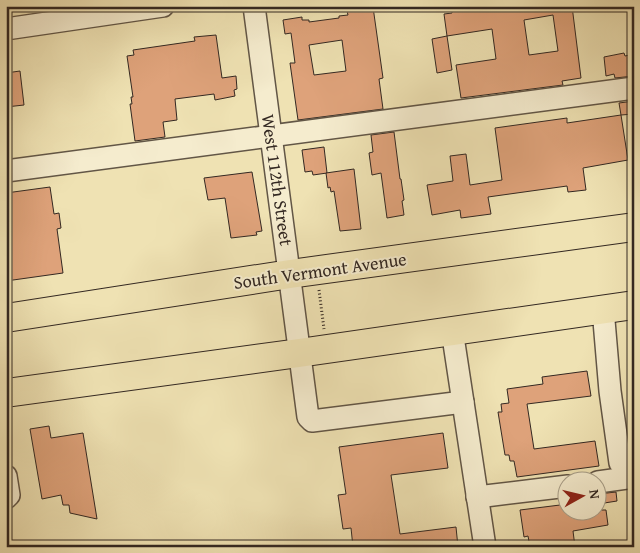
<svg xmlns="http://www.w3.org/2000/svg" width="640" height="553" font-family="'Gentium Book Plus',serif">
	<rect width="100%" height="100%" fill="#efe2b3"/>
	<filter id="stains"><feTurbulence type="fractalNoise" baseFrequency=".004" numOctaves="4"/><feColorMatrix values="0 0 0 0 .2 0 0 0 0 .09 0 0 0 0 .02 0 0 0 .5 -.17"/></filter>
	<radialGradient id="worn" r=".72"><stop offset=".6" stop-color="#630" stop-opacity="0"/><stop offset="1" stop-color="#630" stop-opacity=".3"/></radialGradient>
	<g fill="#dea27a" stroke="#332822" fill-rule="evenodd">
		<path d="M469,6H572L581,78L562,81L563,85L461,98L456,65L496,59L492,29L447,36L444,14L452,13V9ZM553,15L558,51L529,55L524,20Z"/>
		<path d="M373,7L383,78L379,79L383,109L298,120L290,63H295L291,33L285,34L283,20L302,17V20H309V22L339,18V16L348,15L347,11ZM342,40L346,71L314,75L309,45Z"/>
		<path d="M216,35L222,78L236,76L237,89L234,90L235,96L215,100L214,94L175,99L177,120L163,122L165,137L135,141L130,104H132L131,97H133L127,56L134,55L133,50L195,41L194,37Z"/>
		<path d="M447,36L452,70L437,73L432,39Z"/>
		<path d="M624,53L625,56L634,54V76L615,78L614,74L606,76L604,57Z"/>
		<path d="M20,71L24,105L6,107V73Z"/>
		<path d="M634,101V114L621,115L619,103Z"/>
		<path d="M621,115L628,160L583,168L586,190L568,192L567,186L488,197L491,214L461,218L460,210L432,215L427,185L453,181L450,156L466,154L470,185L502,180L495,128L567,118V123Z"/>
		<path d="M394,132L400,179H401L404,200L402,201L404,215L387,218L381,173L372,175L369,153L373,152L371,135Z"/>
		<path d="M324,147L327,173L313,175L312,171L305,172L302,150Z"/>
		<path d="M354,169L361,229L340,231L334,191L331,192L330,187L328,188L326,173Z"/>
		<path d="M252,172L262,231L256,232L257,235L231,238L225,198L208,200L204,178Z"/>
		<path d="M50,187L54,214L59,213L61,228L57,229L63,273L6,281V193Z"/>
		<path d="M587,371L591,396L527,404L534,449L595,441L599,466L517,477L514,461H510L509,455H505L498,412H502L501,404L509,403L507,389L543,384L542,377Z"/>
		<path d="M49,426L51,438L83,433L97,519L70,513L69,505H63L61,495L42,499L30,429Z"/>
		<path d="M443,433L448,468L391,475L400,534L456,527L458,547H353L351,528L343,529L338,495L346,494L339,447Z"/>
		<path d="M616,492L617,501L598,504V494Z"/>
		<path d="M568,504V510H606L608,525L573,531L575,547H530L528,536L524,537L520,510Z"/>
	</g>
	<g fill="none" stroke-linecap="round" stroke-linejoin="round">
		<g stroke="#625646" stroke-width="24">
			<g id="minor">
				<path d="M254,6L308,417L312,421L463,402"/>
				<path d="M6,29L163,6"/>
				<path d="M6,171L634,88"/>
				<path d="M603,309L610,391L620,463"/>
				<path d="M452,330L485,547"/>
				<path d="M6,476L9,495L6,498"/>
				<path d="M598,482L634,477"/>
				<path d="M477,497L568,486"/>
			</g>
		</g>
		<g stroke="#332822" stroke-width="30">
			<g id="major">
				<path d="M6,318L290,274L634,227"/>
				<path d="M6,393L299,353L634,305"/>
			</g>
		</g>
		<path stroke="#332822" stroke-width="3" stroke-dasharray="1 2.5" stroke-linecap="butt" d="M319,290L324,329"/>
		<use href="#minor" stroke="#f5ecce" stroke-width="21"/>
		<use href="#major" stroke="#efe2b3" stroke-width="28"/>
	</g>
	<g text-anchor="middle" stroke-width="4" stroke-linejoin="round" paint-order="stroke">
		<g font-size="18" fill="#332822" stroke="#f5ecce">
			<text transform="translate(277 180) rotate(82)" y="6">West 112th Street</text>
			<text transform="translate(320 271) rotate(-8)" y="6">South Vermont Avenue</text>
		</g>
	</g>
	<rect width="640" height="553" fill="none" stroke="#efe2b3" stroke-width="25"/>
	<rect x="8" y="8" width="625" height="538" fill="none" stroke="#332822" stroke-width="2.5"/>
	<rect x="12" y="12" width="615" height="528" fill="none" stroke="#332822"/>
	<g transform="translate(582 496) rotate(82)"><circle r="24" fill="#f5ecce" stroke="#a79e89"/>
	<path d="M0-4L9 19L0 12L-9 19Z" fill="#8f2418"/>
	<text y="-8" font-size="14" font-weight="bold" text-anchor="middle" fill="#332822">N</text>
	</g>
	<rect width="100%" height="100%" filter="url(#stains)"/>
	<rect width="100%" height="100%" fill="url(#worn)"/>
</svg>
